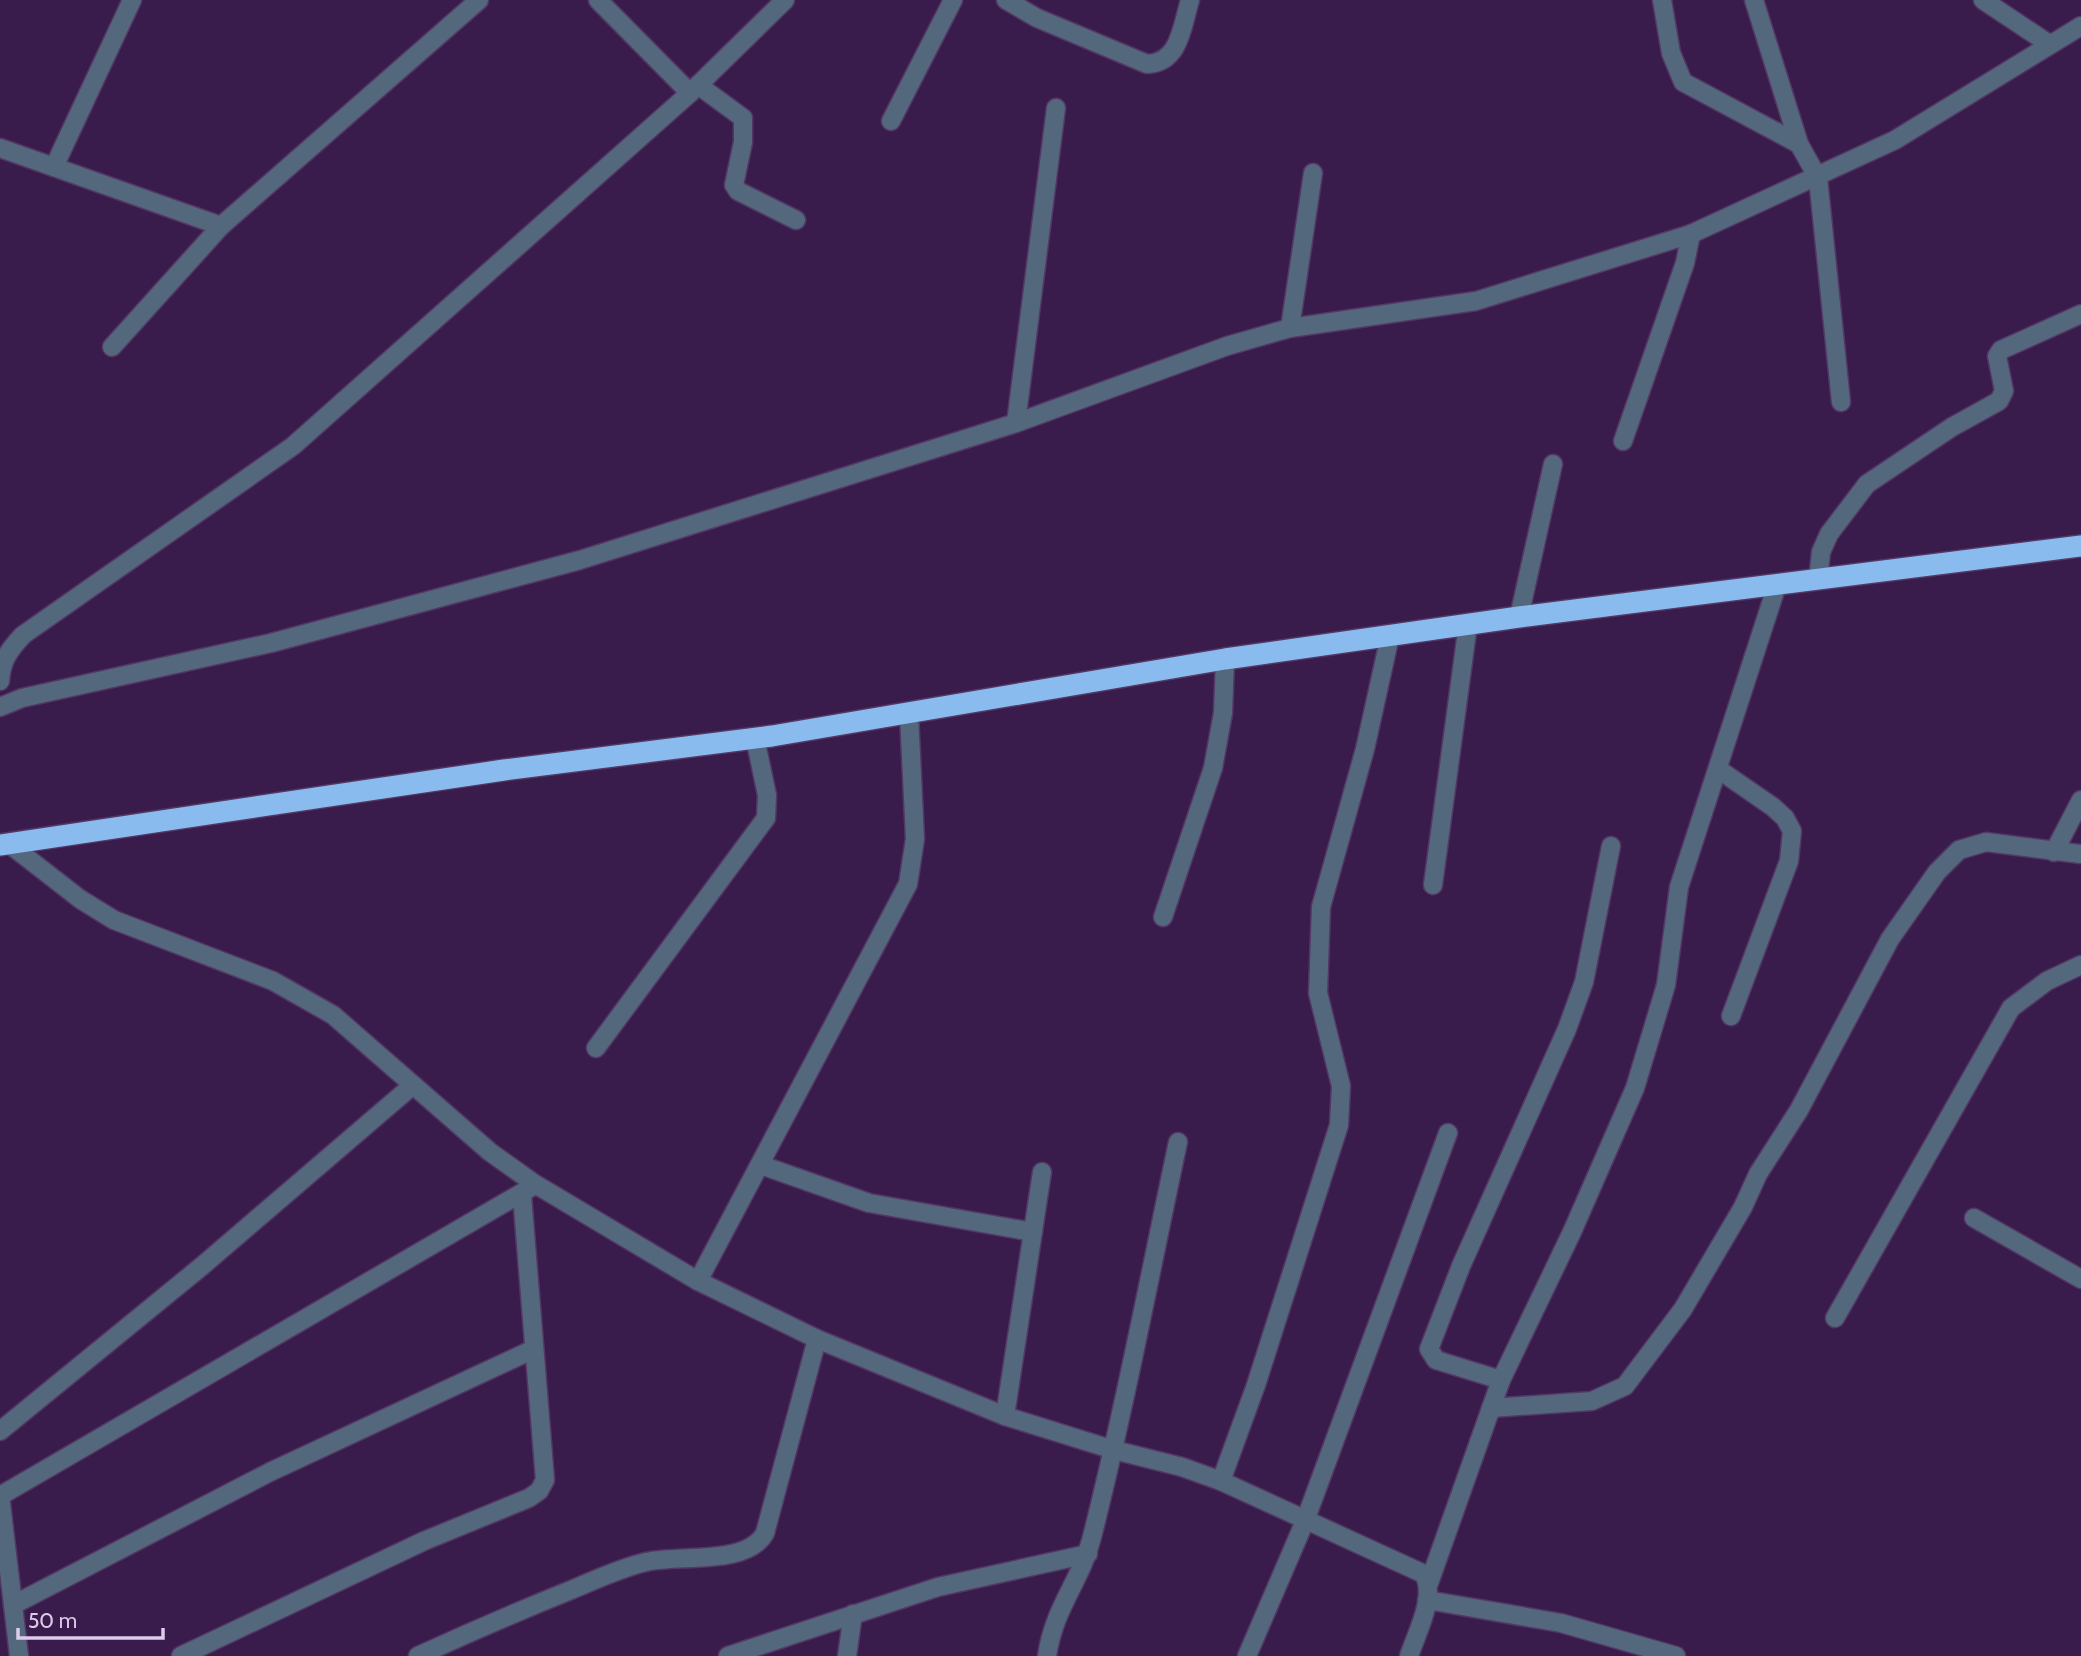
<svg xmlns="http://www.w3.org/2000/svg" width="2081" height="1656" font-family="Cabin,sans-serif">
	<rect width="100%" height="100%" fill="#391b4c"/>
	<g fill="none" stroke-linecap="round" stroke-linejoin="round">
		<g stroke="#533765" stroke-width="21">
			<g id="minor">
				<path d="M598,0L690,93"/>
				<path d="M1006,0L1037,18L1147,64C1180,63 1182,26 1190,0"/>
				<path d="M1662,0L1671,53L1683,82L1799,144"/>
				<path d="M1754,0L1799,144L1818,178L1841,402"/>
				<path d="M1983,0L2049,44"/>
				<path d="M698,85L743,118V142L734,185L738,191L796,220"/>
				<path d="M891,121L953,0"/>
				<path d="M0,148L221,226"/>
				<path d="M54,167L132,0"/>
				<path d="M1290,328L1313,173"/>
				<path d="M112,347L221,226L479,0"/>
				<path d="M1016,423L1056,108"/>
				<path d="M1623,441L1685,263L1691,234"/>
				<path d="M1818,580L1821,552L1829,534L1867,484L1952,427L1999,401L2004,391L1997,356L2001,350L2081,314"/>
				<path d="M1519,617L1553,464"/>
				<path d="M0,681C1,661 9,650 23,635L293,446L690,93L785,0"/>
				<path d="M0,707L22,698L271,643L580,560L1016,423L1227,346L1290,328L1476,301L1691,234L1895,140L2081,26"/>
				<path d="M1718,769L1773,807L1785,818L1792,831L1789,861L1731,1016"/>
				<path d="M8,843L80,899L114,920L273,981L333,1015L490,1152L535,1184L698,1281L817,1339L1005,1416L1114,1450L1182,1467L1221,1481L1424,1574C1436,1598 1417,1632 1409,1656"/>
				<path d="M2054,852L2081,800"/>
				<path d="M1433,885L1468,624"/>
				<path d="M1163,917L1213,768L1223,713L1225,659"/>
				<path d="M596,1048L766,818L767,795L755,738"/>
				<path d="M761,1165L869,1203L1033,1232"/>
				<path d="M1974,1218L2081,1279"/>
				<path d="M698,1281L908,884L915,839L909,714"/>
				<path d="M1835,1318L2011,1008L2047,981L2081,965"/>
				<path d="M1501,1380L1436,1360L1429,1349L1461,1266L1567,1029L1584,982L1611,846"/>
				<path d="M1491,1408L1592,1401L1625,1386L1683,1309L1743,1207L1758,1174L1799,1110L1890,939L1937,872L1959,850L1986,842L2081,854"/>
				<path d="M1005,1416L1042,1172"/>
				<path d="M0,1431L202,1266L413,1085"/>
				<path d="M1221,1481L1256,1385L1339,1125L1341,1086L1318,993L1321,907L1365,749L1390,636"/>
				<path d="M0,1495L19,1656"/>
				<path d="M0,1496L530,1188"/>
				<path d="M1429,1583L1501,1380L1572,1232L1635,1088L1666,985L1679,887L1777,585"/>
				<path d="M1427,1600L1561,1623L1676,1656"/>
				<path d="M13,1605L270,1472L534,1349"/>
				<path d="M181,1656L424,1541L529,1498L539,1491L545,1480L522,1195"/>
				<path d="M418,1656C468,1633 519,1611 571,1590C595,1580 620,1568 646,1562C680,1554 747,1566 765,1533L817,1339"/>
				<path d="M728,1656L938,1587L1088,1554"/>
				<path d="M847,1656L853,1614"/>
				<path d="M1047,1656C1054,1607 1081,1581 1092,1537C1125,1406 1150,1274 1178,1142"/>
				<path d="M1247,1656L1305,1521L1448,1133"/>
			</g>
		</g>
		<g stroke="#533765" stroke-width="24">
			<path id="highway" d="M0,845L504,770L772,736L1225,659L1519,617L2081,546"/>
		</g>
		<use href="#minor" stroke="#54687d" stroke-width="18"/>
		<use href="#highway" stroke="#89bbee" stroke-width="21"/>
	</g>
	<path d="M18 1628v10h145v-10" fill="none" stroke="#dccbe9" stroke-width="3.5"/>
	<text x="28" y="1628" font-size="21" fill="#dccbe9" stroke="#391b4c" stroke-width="5" paint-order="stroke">50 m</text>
</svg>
